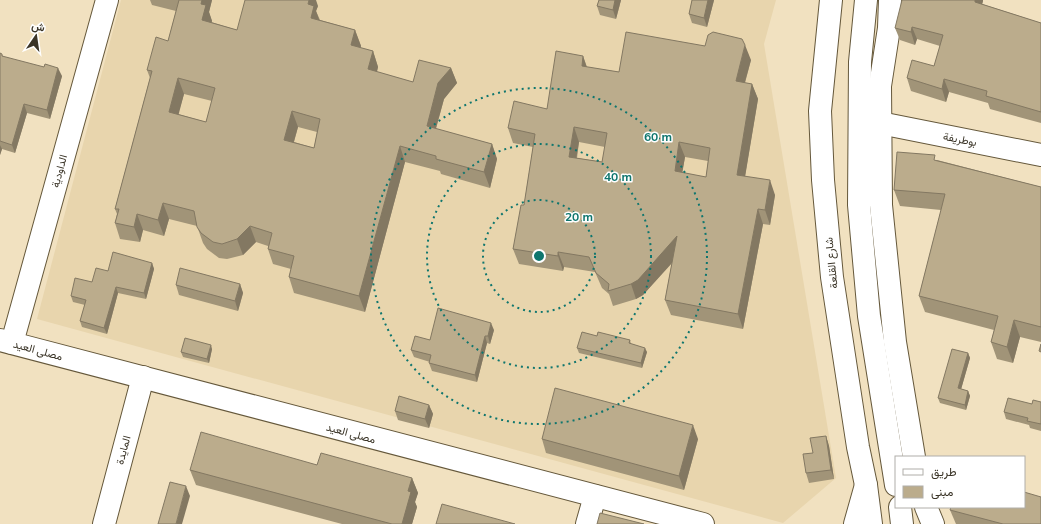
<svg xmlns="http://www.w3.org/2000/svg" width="1041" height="524" font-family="'Nunito Sans',Vazirmatn,sans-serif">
	<rect width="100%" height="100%" fill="#f1e1c0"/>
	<path fill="#e8d5ad" d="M121,0H776L764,44L836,478L783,523L37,319Z"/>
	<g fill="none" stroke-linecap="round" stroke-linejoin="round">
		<g stroke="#65583b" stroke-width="24">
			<g id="minor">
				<path d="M890,0L889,28L880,86L881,205L895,342L914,457"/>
				<path d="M880,123L1041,155"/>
				<path d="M0,340L703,524"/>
				<path d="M12,343L107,0"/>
				<path d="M926,507L933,524"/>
				<path d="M104,524L143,377"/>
				<path d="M587,524L595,496"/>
				<path d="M855,524L866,485"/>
			</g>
		</g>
		<g stroke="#65583b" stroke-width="24">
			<g id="major">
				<path d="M831,0L820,111L823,180L832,277L858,447L866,485L871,524"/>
				<path d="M866,0L860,62L859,205L869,316L896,485"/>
				<path d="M900,507L902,524"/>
			</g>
		</g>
		<use href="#minor" stroke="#fff" stroke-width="22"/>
		<use href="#major" stroke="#fff" stroke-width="22"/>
	</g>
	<g fill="#a19478" fill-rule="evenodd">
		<path d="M150,0H212L209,12L212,21L211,22L237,30L318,6L316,11L320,20L355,30L361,46L360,48L373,51L378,67L377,72L413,82L451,68L457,83L444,99L436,129L492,144L497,159L490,188L441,174L440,171L405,162L365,312L294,293L289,277L291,269L273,264L268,249V246L256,242L243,255L227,259L219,258L207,249L203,243L197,226L169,219L164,236L143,230L140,242L120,239L115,223L117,214L115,209L150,78L147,70L168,41L176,11L152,5ZM184,94L212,101L206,122L178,114ZM298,127L317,132L314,148L294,142Z"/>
		<path d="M599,0H621L616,19L600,15L597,6Z"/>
		<path d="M692,0H714L707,27L692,23L689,14Z"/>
		<path d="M983,1L982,4L1041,23V123L990,109L988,103L949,92L946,102L911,91L907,78L934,66L940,46L917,39L915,45L900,40L895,28Z"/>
		<path d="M0,53L4,57L62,76L50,119L27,113L15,153L2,149L0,155Z"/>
		<path d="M583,56L587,67L619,72L751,60L745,83L752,84L758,99L745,176L775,195L770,225L763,224L743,329L671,315L665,300L672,262L643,295L636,299L613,306L609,294L602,288L595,272L564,267L563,271L519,264L513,249L524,205L533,147L513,143L508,128L547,109ZM579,142L605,147L602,162L577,158ZM685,157L708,161L706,177L682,173Z"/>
		<path d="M937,160L1041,187V342L1020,337L1013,363L997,359L991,342L994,330L925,312L919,296L941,210L900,206L894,190Z"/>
		<path d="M152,263L154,269L146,299L118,293L107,334L82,327L80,321L85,305L73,302L71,296L108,271Z"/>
		<path d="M240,284L243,293L238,311L179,295L176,285Z"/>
		<path d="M494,330L490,344L487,343L477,382L432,371L429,363L430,362L414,357L411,350L430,340Z"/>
		<path d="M597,336L630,340L631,344L647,352L642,368L579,353L577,348Z"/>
		<path d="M212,349L209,363L183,357L181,352Z"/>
		<path d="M968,353L970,358L961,389L968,391L970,396L966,410L940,403L938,398Z"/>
		<path d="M1041,402V431L1030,428L1029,425L1006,419L1004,412Z"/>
		<path d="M429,405L433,414L429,428L398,420L395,411Z"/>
		<path d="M826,436L829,446L834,479L809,483L806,473L813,453Z"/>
		<path d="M542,439H698L684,490L546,453Z"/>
		<path d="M317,465L412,478L418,493L415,502L417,507L412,524H342L196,485L190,470Z"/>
		<path d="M950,510L1041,524H956Z"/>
	</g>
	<g fill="#837862">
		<path d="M202,0H212L209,12L212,21L208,36L202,20L201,4Z"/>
		<path d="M309,0H316L318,6L316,11L320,22L311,18L308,4Z"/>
		<path d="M615,0H621L616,19L613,10Z"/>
		<path d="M708,0H714L707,27L704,18Z"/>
		<path d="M975,0H983V1L979,15L975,2Z"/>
		<path d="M912,27L917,39L915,45L911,32Z"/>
		<path d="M355,30L361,46L357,61L351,45Z"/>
		<path d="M745,45L751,60L741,96L736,81Z"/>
		<path d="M373,51L378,67L373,85L368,69Z"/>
		<path d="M583,56L588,71L582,66Z"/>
		<path d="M58,68L62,76L50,119L47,110Z"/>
		<path d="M451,68L457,83L444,99L432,142L427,126L438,83Z"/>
		<path d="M178,78L184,94L175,128L169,112Z"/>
		<path d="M944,79L949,92L946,102L942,89Z"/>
		<path d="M752,84L758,99L743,189L737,175Z"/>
		<path d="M24,104L27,113L15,153L12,145Z"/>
		<path d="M292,111L298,127L290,155L284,140Z"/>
		<path d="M574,127L579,142L574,172L569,157Z"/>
		<path d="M679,142L685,157L680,186L675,171Z"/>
		<path d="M492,144L497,159L490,188L484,172Z"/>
		<path d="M0,145L2,149L0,155Z"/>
		<path d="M400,146L405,162L365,312L359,296Z"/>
		<path d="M770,180L775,195L770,225L765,210Z"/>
		<path d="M163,203L169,219L164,236L158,220Z"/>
		<path d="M758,209L763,224L743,329L738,314Z"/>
		<path d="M137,214L143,230L140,242L134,227Z"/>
		<path d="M250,226L256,242L243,255L237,239Z"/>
		<path d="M677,236L683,251L643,295L636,299L631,284Z"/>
		<path d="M558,252L564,267L563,271L558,256Z"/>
		<path d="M152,263L154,269L146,299L144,293Z"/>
		<path d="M240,284L243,293L238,311L235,301Z"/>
		<path d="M116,287L118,293L107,334L104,328Z"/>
		<path d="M1014,320L1020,337L1013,363L1007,347Z"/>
		<path d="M491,323L494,330L490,344L488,336Z"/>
		<path d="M485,336L487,343L477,382L475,375Z"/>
		<path d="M211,345L212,349L209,363L207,359Z"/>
		<path d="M645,348L647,352L642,368L641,363Z"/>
		<path d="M968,353L970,358L960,393L958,388Z"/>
		<path d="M968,391L970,396L966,410L965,405Z"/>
		<path d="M429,405L433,414L429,428L425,419Z"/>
		<path d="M693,425L698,439L684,490L679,476Z"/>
		<path d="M826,436L829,446L834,479L831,470Z"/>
		<path d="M412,478L418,493L415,502L417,507L412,524H402L408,491Z"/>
		<path d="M186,486L190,496L182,524H176Z"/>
	</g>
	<g fill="#bbac8c" stroke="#837862" fill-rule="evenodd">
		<path d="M179,0H202L201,4L206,5L202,20L237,30L245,0H309L308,4L314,6L311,18L355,30L351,45L373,51L368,69L413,82L419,60L451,68L438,83L427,126L492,144L484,172L436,159V156L400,146L359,296L289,277L294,256L268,249L272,233L250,226L237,239L222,244L213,242L201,233L197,227L194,211L163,203L158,220L137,214L134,227L115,223L119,209H115L152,71L147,70L156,37L168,41ZM178,78L215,88L206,122L169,112ZM292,111L320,119L314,148L284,140Z"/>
		<path d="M599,0H615L613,10L597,6Z"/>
		<path d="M692,0H708L704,18L689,14Z"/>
		<path d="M902,0H975V2L1041,23V112L986,96L987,91L944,79L942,89L907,78L912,60L934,66L943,35L912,27L911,32L895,28Z"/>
		<path d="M626,32L705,46L708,35L713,32L742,39L745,45L736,81L752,84L737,175L770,180L765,210L758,209L738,314L665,300L677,236L638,280L631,284L608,291L609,284L596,273L589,257L558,252V256L513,249L521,205H524L535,134L508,128L514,101L547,109L556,51L583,56L582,66L619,72ZM574,127L607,133L602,162L569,157ZM679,142L710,148L706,177L675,171Z"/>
		<path d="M0,53L2,54V56L44,67L45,64L58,68L47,110L24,104L12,145L0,141Z"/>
		<path d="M897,152L935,155L934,160L1041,187V327L1014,320L1007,347L991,342L998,316L919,296L945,194L894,190Z"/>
		<path d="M113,252L152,263L144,293L116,287L104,328L80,321L86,300L71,296L75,278L92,282L96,268L108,271Z"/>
		<path d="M180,268L240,284L235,301L176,285Z"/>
		<path d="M438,308L491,323L488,336H485L475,375L429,363L431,355L411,350L415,336L430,340Z"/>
		<path d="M582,332L597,336L598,332L630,340L629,343L645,348L641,363L577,348Z"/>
		<path d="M185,338L211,345L207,359L181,352Z"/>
		<path d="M1041,344V352L1039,351Z"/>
		<path d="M952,349L968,353L958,388L968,391L965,405L938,398Z"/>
		<path d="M555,388L693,425L679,476L542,439Z"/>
		<path d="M399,396L429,405L425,419L395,411Z"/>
		<path d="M1008,398L1032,404L1033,400L1041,402V424L1027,421L1028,418L1004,412Z"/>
		<path d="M201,432L317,465L321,453L412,478L408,491L411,492L402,524H392L190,470Z"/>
		<path d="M826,436L831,470L806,473L803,454L813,453L810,438Z"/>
		<path d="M170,482L186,486L176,524H158Z"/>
		<path d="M1024,492L1041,497V524H1003L950,510L951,507H1024Z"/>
		<path d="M442,504L515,524H436Z"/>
		<path d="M600,513L644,524H597Z"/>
	</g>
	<g fill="none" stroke="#0f766e" stroke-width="2" stroke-dasharray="2 4">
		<circle cx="539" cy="256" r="56"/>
		<circle cx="539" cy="256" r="112"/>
		<circle cx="539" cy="256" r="168"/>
	</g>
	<g text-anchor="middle" stroke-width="3" stroke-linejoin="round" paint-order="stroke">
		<g font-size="11" fill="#3a3427" stroke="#fff">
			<text transform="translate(960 139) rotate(11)" y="4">بوطريفة</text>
			<text transform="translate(59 171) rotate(-75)" y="4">الداودية</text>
			<text transform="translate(831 263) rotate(-96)" y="4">شارع القلعة</text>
			<text transform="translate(38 350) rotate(15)" y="4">مصلى العيد</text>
			<text transform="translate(351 433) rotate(15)" y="4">مصلى العيد</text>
			<text transform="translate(123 450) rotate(-75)" y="4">المايدة</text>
		</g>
	</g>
	<circle cx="539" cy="256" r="6" fill="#0f766e" stroke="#fff" stroke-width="2"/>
	<g font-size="12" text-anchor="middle" font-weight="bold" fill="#0f766e" stroke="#fff" stroke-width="3" stroke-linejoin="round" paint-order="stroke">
		<text x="658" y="141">60 m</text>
		<text x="618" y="181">40 m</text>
		<text x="579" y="221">20 m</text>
	</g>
	<rect x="895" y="456" width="130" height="52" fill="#ffffff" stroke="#b0aea9"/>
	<rect x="903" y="469" width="20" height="6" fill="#ffffff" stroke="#b0aea9"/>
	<text x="931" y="476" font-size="12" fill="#3a3427">طريق</text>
	<rect x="903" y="486" width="20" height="12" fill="#bbac8c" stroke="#b0aea9"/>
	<text x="931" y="496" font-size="12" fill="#3a3427">مبنى</text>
	<g transform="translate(36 36) rotate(13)" stroke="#ffffff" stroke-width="3" paint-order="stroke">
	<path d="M0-3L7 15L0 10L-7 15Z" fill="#3a3427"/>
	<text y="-6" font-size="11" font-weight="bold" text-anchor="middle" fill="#3a3427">ش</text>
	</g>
</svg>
